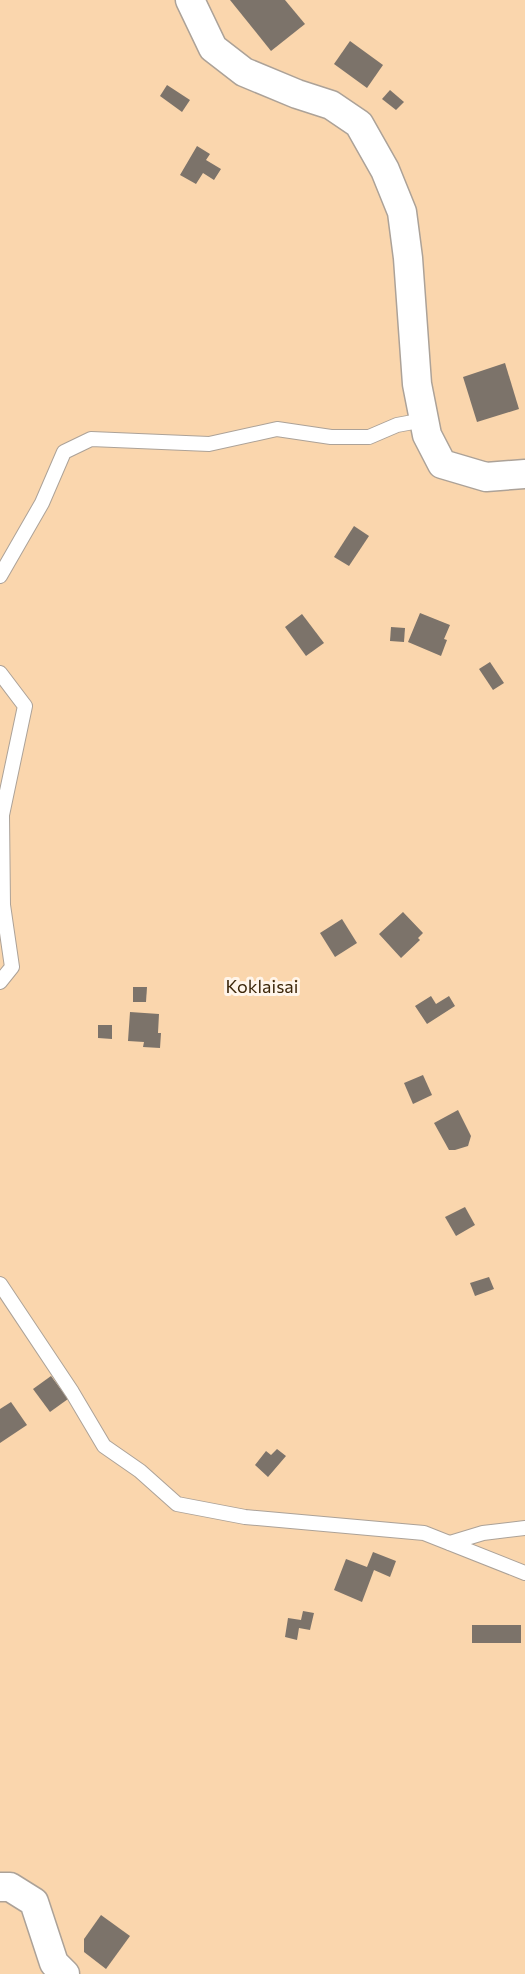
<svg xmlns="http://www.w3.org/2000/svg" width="525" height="1974" font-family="Commissioner,sans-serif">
	<rect width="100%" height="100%" fill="#fff5ea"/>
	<rect fill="#fad6ad" x="0" y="0" width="525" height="1974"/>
	<g fill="#7c736a">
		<path d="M230,0H285L305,24L271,51Z"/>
		<path d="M350,41L383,65L367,88L334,64Z"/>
		<path d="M167,85L190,100L182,112L160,96Z"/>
		<path d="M390,90L404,102L396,110L382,99Z"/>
		<path d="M197,146L210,154L206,160L221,169L214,180L203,173L196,184L180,175Z"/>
		<path d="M505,363L519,409L477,422L463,377Z"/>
		<path d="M354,526L369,536L349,566L334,557Z"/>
		<path d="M420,613L450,625L444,639L447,640L441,656L408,642Z"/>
		<path d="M302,614L324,643L306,656L285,627Z"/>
		<path d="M391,627L405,628L404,642L390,641Z"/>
		<path d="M490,662L504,683L493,690L479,669Z"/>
		<path d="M403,912L423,933L418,938L420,940L401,958L379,934Z"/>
		<path d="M342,919L357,943L335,957L320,933Z"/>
		<path d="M133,987H147L146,1002H133Z"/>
		<path d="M431,996L436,1004L449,996L455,1006L427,1024L415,1006Z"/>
		<path d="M130,1012L159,1014L158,1033H161L160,1048L143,1047L144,1042L128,1041Z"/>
		<path d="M98,1025H112V1039L98,1038Z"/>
		<path d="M423,1075L432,1095L413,1104L404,1083Z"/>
		<path d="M458,1110L471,1136L468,1146L455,1150H449L434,1123Z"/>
		<path d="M465,1207L475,1225L456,1236L445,1217Z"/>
		<path d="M489,1277L494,1289L475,1296L470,1283Z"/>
		<path d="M51,1376L68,1399L50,1412L33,1389Z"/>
		<path d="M11,1402L27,1425L0,1443V1409Z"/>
		<path d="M277,1449L286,1456L268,1477L255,1465L266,1451L271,1455Z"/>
		<path d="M373,1552L396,1561L390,1577L374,1570L362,1602L334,1590L346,1559L367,1567Z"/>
		<path d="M303,1611L314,1613L310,1630L299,1628L297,1640L285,1637L288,1618L301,1620Z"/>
		<rect x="472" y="1625" width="49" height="18"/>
		<path d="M101,1915L130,1936L106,1969L84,1952V1939Z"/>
	</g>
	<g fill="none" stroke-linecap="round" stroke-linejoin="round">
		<g stroke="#aca298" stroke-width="16">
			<g id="lane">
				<path d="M0,576L42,503L64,452L91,439L209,444L277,429L331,437H369L397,425L424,420"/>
				<path d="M0,673L25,706L2,815L3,905L12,967L0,982"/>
				<path d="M0,1284L72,1392L104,1446L140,1471L177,1504L245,1517L424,1533L525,1573"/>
				<path d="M450,1543L483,1533L525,1528"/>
			</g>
		</g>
		<g stroke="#aca298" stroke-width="31">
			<g id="street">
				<path d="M190,0L213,48L244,72L297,94L331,105L359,124L385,170L402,212L408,258L417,384L427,435L442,464L486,477L525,474"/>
				<path d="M0,1887H10L34,1902L54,1963L65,1974"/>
			</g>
		</g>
		<use href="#lane" stroke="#fff" stroke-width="14"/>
		<use href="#street" stroke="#fff" stroke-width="28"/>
	</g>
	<g text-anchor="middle" stroke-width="6" stroke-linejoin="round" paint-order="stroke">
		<g font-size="18" fill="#3d270a" stroke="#fff5ea">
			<text x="262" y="993">Koklaisai</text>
		</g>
	</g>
</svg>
